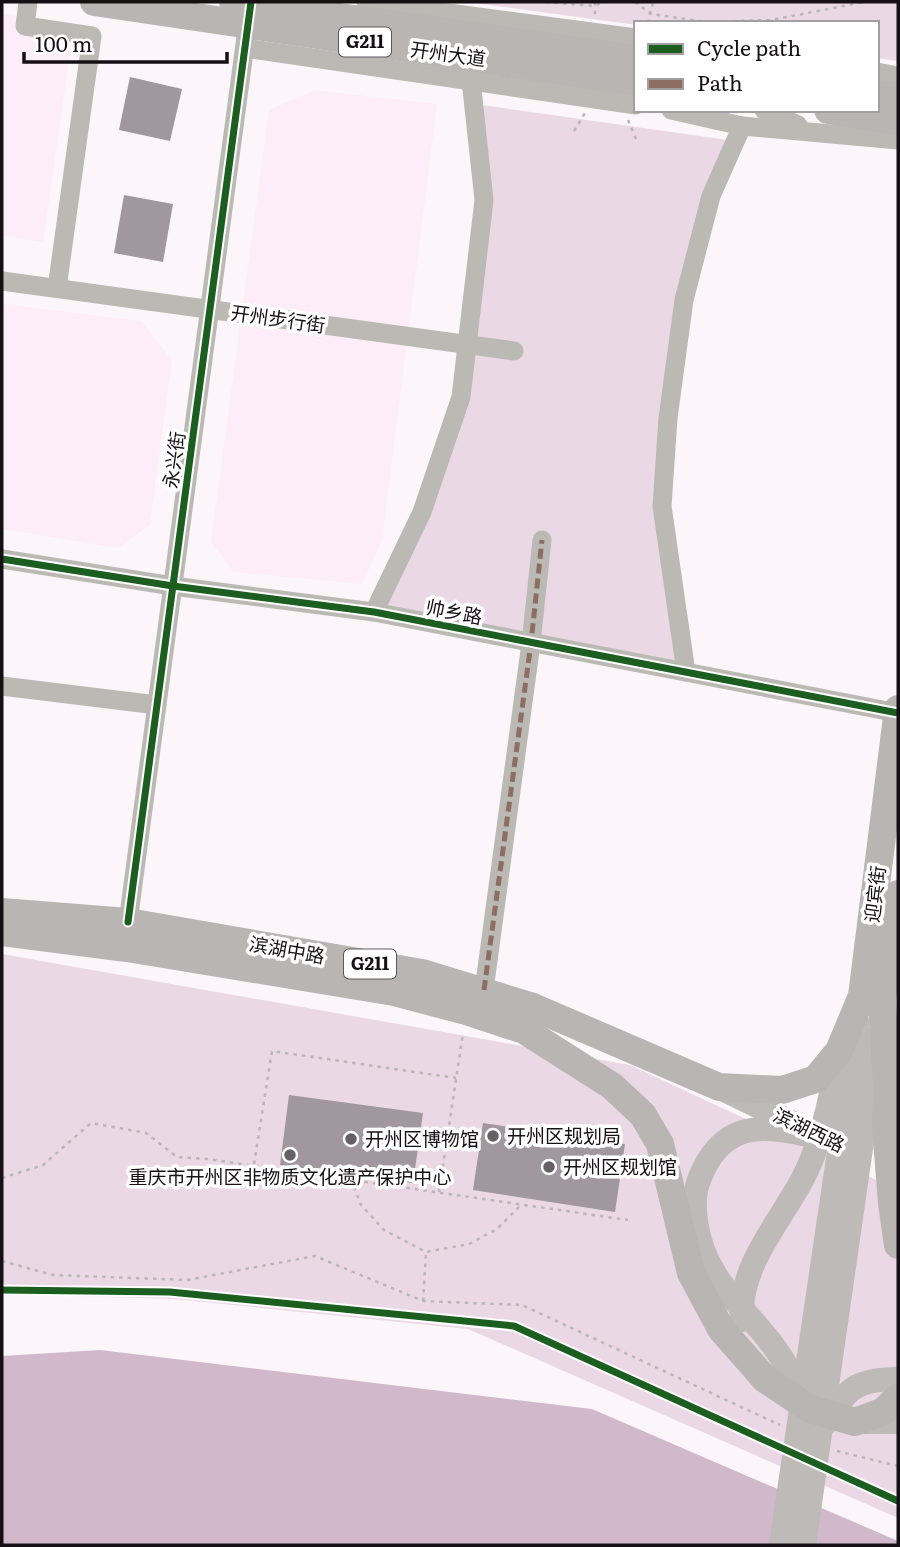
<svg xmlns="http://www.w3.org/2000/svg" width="900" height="1547" font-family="Literata,'Noto Sans SC',serif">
	<rect width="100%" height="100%" fill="#fcf6fa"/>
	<g fill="#fdedf8">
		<path d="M2,14L74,25L43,242L2,236Z"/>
		<path d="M315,90L437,104L382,541L362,584L233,572L211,541L269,110Z"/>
		<path d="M2,304L141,321L172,360L150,525L118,548L2,529Z"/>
	</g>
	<g fill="#ead8e5">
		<path d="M467,2H898V61L877,58V23H636V25Z"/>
		<path d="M474,104L735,141L684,300L662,506L686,672L374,612L461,397L484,200Z"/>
		<path d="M2,954L630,1065L898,1190V1518L468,1329L174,1299L2,1294Z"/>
	</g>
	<path fill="#d1b9cb" d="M100,1350L592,1409L898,1541V1545H2V1356Z"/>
	<g fill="#a1989f">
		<path d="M130,77L182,89L170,141L119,130Z"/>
		<path d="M124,195L173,204L163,262L114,253Z"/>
		<path d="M289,1095L423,1113L413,1183L280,1165Z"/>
		<path d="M483,1123L625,1144L615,1212L473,1190Z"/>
	</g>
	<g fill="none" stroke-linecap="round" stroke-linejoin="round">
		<g stroke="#bab7b6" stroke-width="2.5" stroke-dasharray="3.5 5" stroke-linecap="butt">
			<path d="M546,2L594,6L604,2"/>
			<path d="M595,2V18"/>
			<path d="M635,2L651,14L707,22L771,20L864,2"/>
			<path d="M648,23L653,2"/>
			<path d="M628,120L636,139"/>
			<path d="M574,131L585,113"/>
			<path d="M254,1164L272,1051L456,1078"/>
			<path d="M2,1178L43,1165L91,1123L146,1133L177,1157L208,1159L628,1220"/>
			<path d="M351,1179L361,1205L384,1230L426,1252L469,1244L497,1229L522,1204"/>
			<path d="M439,1192L463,1033"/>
			<path d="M2,1261L53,1275L187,1280L315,1256L423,1301L522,1305L780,1425"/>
			<path d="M423,1301L426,1252"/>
			<path d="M837,1451L898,1466"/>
		</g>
		<g stroke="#bab9b4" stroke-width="19">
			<path d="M28,2L25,26L92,36L57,288"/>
			<path d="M366,2L636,38"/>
			<path d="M245,48L636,105"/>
			<path d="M877,72L898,76"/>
			<path d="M671,110L742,126L898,140"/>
			<path d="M764,110L798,125"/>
			<path d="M2,281L514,351"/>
			<path d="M2,559L173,586L374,612L898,713"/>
			<path d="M374,612L422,512L461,397L484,200L471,80L458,55"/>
			<path d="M686,672L662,506L668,418L684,300L711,196L742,126"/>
			<path d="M2,686L157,705"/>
			<path d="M128,922L249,14"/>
			<path d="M484,990L531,643L542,540"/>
		</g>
		<g stroke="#bdbab8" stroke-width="24">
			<path d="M722,1089L797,1125"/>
			<path d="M742,1320C738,1268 779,1223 802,1180C818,1150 827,1116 833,1083"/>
			<path d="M796,1400C794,1390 793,1378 788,1369C759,1314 706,1291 696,1222C693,1196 695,1184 708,1161C737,1113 783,1131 828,1139"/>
			<path d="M860,1422H898"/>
			<path d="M826,1423C846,1389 856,1379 898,1379"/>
			<path d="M781,1545L858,1023"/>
			<path d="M804,1545L877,1037"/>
		</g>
		<g stroke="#b8b5b2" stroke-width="28">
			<path d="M94,2L636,82"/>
			<path d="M233,2L636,59"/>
			<path d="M877,94L898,97"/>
			<path d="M828,110L898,121"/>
			<path d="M898,894L882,1000L887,1086L886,1127L892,1203L898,1245"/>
			<path d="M2,912L128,922L422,973L533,1007L719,1087L782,1090L816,1079L839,1051L862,996L898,709"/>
			<path d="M2,932L127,948L394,992L466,1011L524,1030L612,1086L643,1115L660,1144L691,1273L721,1329L765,1379L810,1409L855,1422L884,1411L898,1397"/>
		</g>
		<path stroke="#8d6e63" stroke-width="5" stroke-dasharray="10 5" stroke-linecap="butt" d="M484,990L531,643L542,540"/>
		<g stroke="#fff" stroke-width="11">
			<g id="cycleway">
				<path d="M2,559L173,586L374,612L898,713"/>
				<path d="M128,922L251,2"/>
				<path d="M2,1290L170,1292L514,1326L898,1501"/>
			</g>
		</g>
		<use href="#cycleway" stroke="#1b5e20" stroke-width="7"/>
	</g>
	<g fill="#666064" stroke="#fff" stroke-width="2.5">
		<circle cx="493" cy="1136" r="7"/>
		<circle cx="351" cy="1139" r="7"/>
		<circle cx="290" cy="1155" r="7"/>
		<circle cx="549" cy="1167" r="7"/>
	</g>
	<g text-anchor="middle" stroke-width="7" stroke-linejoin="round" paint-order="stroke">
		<g fill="#fff" stroke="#5c585a" stroke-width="2">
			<rect x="339" y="27.5" width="52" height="29" rx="5"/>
			<rect x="344" y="949.5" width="52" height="29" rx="5"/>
		</g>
		<g font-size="18" font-weight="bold" fill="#161014">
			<text x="365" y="48">G211</text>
			<text x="370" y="970">G211</text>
		</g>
		<g font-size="19" fill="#161014" stroke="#fff">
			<text transform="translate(448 54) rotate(8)" y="7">开州大道</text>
			<text transform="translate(278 319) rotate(8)" y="7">开州步行街</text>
			<text transform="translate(174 460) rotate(-82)" y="7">永兴街</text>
			<text transform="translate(454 612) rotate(11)" y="7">帅乡路</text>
			<text transform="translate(875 894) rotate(-83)" y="7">迎宾街</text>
			<text transform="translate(287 950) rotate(10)" y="7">滨湖中路</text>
			<text transform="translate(809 1130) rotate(26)" y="7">滨湖西路</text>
		</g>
		<g font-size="19" fill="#161014" stroke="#fff" text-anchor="start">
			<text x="507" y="1143">开州区规划局</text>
			<text x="365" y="1146">开州区博物馆</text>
			<text x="563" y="1174">开州区规划馆</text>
			<text x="290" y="1184" text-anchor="middle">重庆市开州区非物质文化遗产保护中心</text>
		</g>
	</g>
	<rect width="900" height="1547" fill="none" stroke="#161014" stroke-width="7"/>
	<rect x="634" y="21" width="245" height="91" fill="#ffffff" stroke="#a29fa1" stroke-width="2"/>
	<rect x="648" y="44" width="35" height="10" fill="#1b5e20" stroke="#a29fa1" stroke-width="2"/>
	<text x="697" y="56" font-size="21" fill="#161014">Cycle path</text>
	<rect x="648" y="79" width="35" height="10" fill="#8d6e63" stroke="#a29fa1" stroke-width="2"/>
	<text x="697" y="91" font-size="21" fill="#161014">Path</text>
	<path d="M24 52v10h203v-10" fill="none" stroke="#161014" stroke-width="3.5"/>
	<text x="35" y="52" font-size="21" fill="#161014" stroke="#ffffff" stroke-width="5" paint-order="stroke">100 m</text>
</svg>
